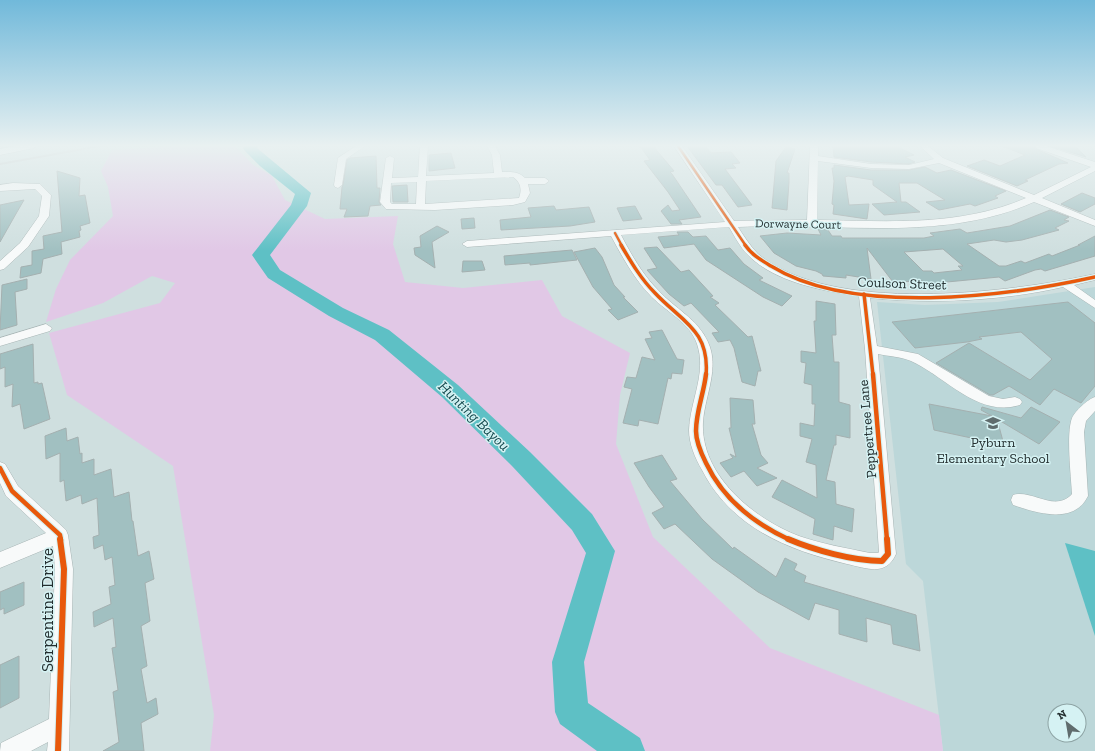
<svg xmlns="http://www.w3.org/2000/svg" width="1095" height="751" font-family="'Zilla Slab',serif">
	<rect width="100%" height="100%" fill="#cfdfdf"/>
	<path fill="#bcd7d9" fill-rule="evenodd" d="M1095,287V751H943L923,581L906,564L877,302L925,305L998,302ZM1055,711H1079V735H1055Z"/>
	<path fill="#e1c8e6" d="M175,146H235L252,164L272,176L285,200L325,219L398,216L393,244L405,282L463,288L542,280L562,316L630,353L620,395L616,444L653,537L770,648L939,715L943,751H210L214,715L173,466L67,395L49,333L160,303L175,283L152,276L103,303L46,322L56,289L70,260L113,216L108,187L101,171L112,150Z"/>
	<path fill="#5ec0c5" d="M1065,543L1095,551V636Z"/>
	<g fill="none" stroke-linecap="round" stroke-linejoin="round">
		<path fill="#5ec0c5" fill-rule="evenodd" d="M245,146H258L257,148L311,193L307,206L270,255L280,270L343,308L389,330L458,385L530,452L592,514L615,551L584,662L588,703L640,738L645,751H597L560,724L555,712L552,662L586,553L572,530L512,466L442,397L375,340L329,316L268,278L252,255L291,205L295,194L260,166L245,151L243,148Z"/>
	</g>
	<g fill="#a1c0c1" stroke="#a4b0b0" fill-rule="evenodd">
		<path d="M640,146H653L674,171L670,172L672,174L701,217L679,220L682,224H671L661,211L668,205L672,211L680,210L668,192L644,161L650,160Z"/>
		<path d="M687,146H705L711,153L731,152L740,163L732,164L736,168L725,169L752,205L738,207L722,185H716Z"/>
		<path d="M833,146H898L900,148L914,155L905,157L915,162L909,164L871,162L834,157Z"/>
		<path d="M1002,146H1032L1036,149L1068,163L1059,164L1025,180L1028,181L1017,186L967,166L984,160L1000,166L1025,155Z"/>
		<path d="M1050,146H1075L1086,157L1083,156Z"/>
		<path d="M786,147L795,149L787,173H789V182L787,210L772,208L776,161Z"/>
		<path d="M451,153L455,168L429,171V155Z"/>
		<path d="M376,156L377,188H380L379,202L381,205L370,206L368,216L344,217L347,209H340L342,187L343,185L347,160L350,158Z"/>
		<path d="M834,165L871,170H909L925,167L937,173L951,170L1006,191L995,196L998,198L975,206L970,204L939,210L926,202L945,200L917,183H899L901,202H906L920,212L884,215L872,204L897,202L873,185V180L848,176L845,177L849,205L869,204L867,219L833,214L834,205L832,204L834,181L832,168H834Z"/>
		<path d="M57,171L80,178L79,196L85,195L90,223L80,226L81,230L79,231L80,237L61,242L62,254L43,259L41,273L20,278L21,267L32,265V251L44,249L43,236L62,232Z"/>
		<path d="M407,185L408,202H393L392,186Z"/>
		<path d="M1082,193L1095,198V204L1080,212L1061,204Z"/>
		<path d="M24,200L17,212L0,242V205Z"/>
		<path d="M554,206L556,210L589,207L595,222L570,226L501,230L500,220L531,217L528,208Z"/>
		<path d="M635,206L642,219L623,221L617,208Z"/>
		<path d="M1050,210L1069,217L1064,220L1069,221L1055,228L1059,230L1022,240L1006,242L994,240L967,244L999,266H1006L1021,261L1025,263L1049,254L1052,256L1080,245H1078L1095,236V256L1045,271L1041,269L1035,270L1005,281L999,277L926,284L923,281L893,282L867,248L871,279L846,275V278L823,276L822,274L816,271L796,266L774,253L760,236L787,233L821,235L818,229L828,230L832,236H841L842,238H924L934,236L930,233L960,229L967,233L1010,226ZM943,249L963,266H958L962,270L934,273L932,271H923L904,252Z"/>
		<path d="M474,218L475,228L462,229L461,219Z"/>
		<path d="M437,226L449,232L432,242L435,268L415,255L414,248L421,247L420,236Z"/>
		<path d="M677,232H688L693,237L706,236L718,250L730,248L744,264L763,278L759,280L792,296L782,306L763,297L706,260L694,244L664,248L658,237L679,235Z"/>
		<path d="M657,247L681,272L689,270L713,296L710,297L719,303L715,305L748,337L752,336L761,371H758L755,386L742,382L734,348L730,340L718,342L712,333L719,332L691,303L684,306L669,294L647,270L657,268L644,248Z"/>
		<path d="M595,248L602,257L614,285L625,297H623L638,312L618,320L608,310L612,309L593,287L574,252Z"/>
		<path d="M572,250L577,260L530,265V263L505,265L504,256Z"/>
		<path d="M463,261H482L485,270L462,272Z"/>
		<path d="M27,279V289L15,292L17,325L0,330L2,285Z"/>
		<path d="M816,301L835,304L836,335H832L834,362H839V402L850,405V438L836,435V445H834L826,480L835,482L836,504L854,509L852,532L834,526L833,540L813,534L815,519L772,497L782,480L817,498L816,465L806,462L812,439L800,436V423L814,426L815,404H812V385L804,383L806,363L801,362V351L816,353L814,321H816Z"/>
		<path d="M1068,302L1095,323V386L1081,403L1054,389L1040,405L1009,386L993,395H990L936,363L969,343L1030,380L1052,359L1021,332L979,337L982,339L967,342L915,348L892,322Z"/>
		<path d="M662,330L677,359L684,360L682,374L672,373L671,379L668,378L658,424L639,420L638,426L623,423L632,389L624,387L627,377L636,378L642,357L655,360L645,339L652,338L649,332Z"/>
		<path d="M33,344L34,383L38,382V384L42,383L50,419L24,429L20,404L12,407L13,384L5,387V367L0,369V354Z"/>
		<path d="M730,398L753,400L755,424H752L761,455L768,463L757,468L777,478L757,486L744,471L731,477L720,463L733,458L730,454L736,457L729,428H731Z"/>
		<path d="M929,404L992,416L981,410L982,407L1021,418L1031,407L1060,422L1039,444L997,419L1004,445L934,430Z"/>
		<path d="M66,428L67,441L78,437L80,454L82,453V463L94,459V475L111,469L114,497L129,492L132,521H133L138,556L149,551L154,579L145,583L150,621L141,626L147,666L141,669L147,703L156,698L158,714L141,723L144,751H103L119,742L113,692L118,690L112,648L116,647L113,618L94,627L93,612L111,604L109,587L115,585L112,557L105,560L103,545L94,549L93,537L99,535L97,498L82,504L81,495L66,501L64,480L60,482V453L46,459L45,436Z"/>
		<path d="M662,455L677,479L670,481L702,519L733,549L734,547L776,577L785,558L797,564L794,570L806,576L804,582L916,615L920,651L893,644L891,625L866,618L867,642L839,634V610L815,603L809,620L758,592L712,559L675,524L664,529L652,513L664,507L649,487L634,463Z"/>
		<path d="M24,582V605L4,614V608L0,610V592Z"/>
		<path d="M19,656V698L0,708V665Z"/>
	</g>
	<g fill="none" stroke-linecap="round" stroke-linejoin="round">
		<g stroke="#a7b4b4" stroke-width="1">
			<g id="minor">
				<path d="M356,146H365L346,159L342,185L338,188L335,187L334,185L338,158Z"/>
				<path d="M420,146H428L426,176L494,173L492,155L487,146H495L500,155L502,172C511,172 518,171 525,178H545L549,181L545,184H528L530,193L525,202L513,205L435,210L386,209L380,202L386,158L390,156L394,158L392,178L418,177ZM513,177C521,182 522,190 519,198L425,204L426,181ZM417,182L416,204H392L390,202L391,183Z"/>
				<path d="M674,146H682L734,221L807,220L810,146H818V156L871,164L909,165L934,159L920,146H928L943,158L1034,195L1091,167L1036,148L1035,146H1046L1095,162V171L1042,198L1095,220V226L1034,202C941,243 837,222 738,227C744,236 750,246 758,254C831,315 1008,293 1095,274V280L1074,285L1095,300V308L1063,287C1001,301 933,304 870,298L877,346L918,354L989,396L1003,399L1015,397L1020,399L1022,402L1020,405C978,418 946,377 911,361C902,357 888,356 878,354L896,554C886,577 866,568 847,564C787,550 731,527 702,470C695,458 689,444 689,430C690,401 707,373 697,344C690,322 663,310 649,294C633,277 622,256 611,236L467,247L462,244L467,241L725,222ZM818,161L871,168L909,169L939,163L1026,198C959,227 888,221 817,220ZM729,227C735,237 740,247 748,255C774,282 823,291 859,296L865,349L879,552L878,553H870C846,548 822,544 799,536C754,519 700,475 703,422C705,395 720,368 708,342C698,319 674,308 658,290C642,274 631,254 621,235Z"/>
				<path d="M13,183L40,184L51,195L49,216L28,247L4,269L0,270V261L20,243L39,216L42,196L35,189L0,191V185Z"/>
				<path d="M46,324L52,328L50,331L0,346V338Z"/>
				<path d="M1095,397V411L1086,421L1084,432L1088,496C1074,525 1037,513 1013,505L1011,500L1013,495C1032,489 1055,513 1072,494C1071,475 1066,434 1072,418C1075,411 1088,399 1095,397Z"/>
				<path d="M0,462L5,464L18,486L66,530L68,535L73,569L69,751H47L48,742L31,751H0L1,743L49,719L55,569L53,546L0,568V552L46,533L6,496L0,483Z"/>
			</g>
		</g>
		<g stroke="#a7b4b4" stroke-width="1">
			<path id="major" d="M16,146H35L34,148L0,155V149Z"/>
		</g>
		<use href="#minor" fill="#f8fafa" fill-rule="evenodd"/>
		<use href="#major" fill="#f8fafa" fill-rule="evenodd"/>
		<path stroke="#c2c7c7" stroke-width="2" d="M0,164L100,146"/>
		<g stroke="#d5f2f3" stroke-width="4">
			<g id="cycleway-far3">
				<path d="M678,146L746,246"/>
				<path d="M615,233L622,246"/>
			</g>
		</g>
		<g stroke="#d5f2f3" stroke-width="5.5">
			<g id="cycleway-far2">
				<path d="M621,245C631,262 641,279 655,293C681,321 710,330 706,375"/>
				<path d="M745,245C752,255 761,260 771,266C852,316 1005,297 1095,277"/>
				<path d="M864,294L873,375"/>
			</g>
		</g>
		<g stroke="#d5f2f3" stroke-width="7">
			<g id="cycleway-far1">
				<path d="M706,374C704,393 696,411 696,431C696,442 701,453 706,463C723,499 753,523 790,540"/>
				<path d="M873,374L887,540"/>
				<path d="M0,468L12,491L60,535L61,540"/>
			</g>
		</g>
		<g stroke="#d5f2f3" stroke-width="8">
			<g id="cycleway">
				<path d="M788,539C814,550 853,561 882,561L888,554L887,539"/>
				<path d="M58,751L64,569L60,539"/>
			</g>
		</g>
		<use href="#cycleway-far3" stroke="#e8590c" stroke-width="2.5"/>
		<use href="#cycleway-far2" stroke="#e8590c" stroke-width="3.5"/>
		<use href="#cycleway-far1" stroke="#e8590c" stroke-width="4.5"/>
		<use href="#cycleway" stroke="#e8590c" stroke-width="6"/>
	</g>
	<linearGradient id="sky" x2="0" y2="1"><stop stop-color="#71b9da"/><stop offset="0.58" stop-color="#e9f1f1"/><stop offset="1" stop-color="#e9f1f1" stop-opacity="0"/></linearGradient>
	<rect width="1095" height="251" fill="url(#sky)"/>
	<defs>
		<g id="school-bare" transform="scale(1.2)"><path d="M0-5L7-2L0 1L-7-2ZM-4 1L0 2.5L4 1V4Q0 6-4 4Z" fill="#5f6c6d" stroke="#d5f2f3" stroke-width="2.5" paint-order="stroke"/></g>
	</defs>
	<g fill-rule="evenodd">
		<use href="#school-bare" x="993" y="423"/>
	</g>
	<g text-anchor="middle" stroke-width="3" stroke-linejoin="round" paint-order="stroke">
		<g font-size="12" fill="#232e2f" stroke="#d5f2f3">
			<text transform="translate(798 224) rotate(1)" y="4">Dorwayne Court</text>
		</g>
		<g font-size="14" fill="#232e2f" stroke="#d5f2f3">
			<text transform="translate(902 283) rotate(2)" y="5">Coulson Street</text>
			<text transform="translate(867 429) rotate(-95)" y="5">Peppertree Lane</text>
		</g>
		<g font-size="14" fill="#232e2f" stroke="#d5f2f3">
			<text x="993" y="447">Pyburn<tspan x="993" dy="16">Elementary School</tspan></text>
		</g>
		<g font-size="15" font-style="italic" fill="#144a4e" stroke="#d5f2f3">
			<text transform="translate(474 416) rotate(44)" y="5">Hunting Bayou</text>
		</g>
		<g font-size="17" fill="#232e2f" stroke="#d5f2f3">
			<text transform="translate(47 610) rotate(-90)" y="6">Serpentine Drive</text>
		</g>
	</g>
	<g transform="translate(1067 723) rotate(329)"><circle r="19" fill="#d5f2f3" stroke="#8ea4a5"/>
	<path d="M0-3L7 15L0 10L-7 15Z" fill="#5f6c6d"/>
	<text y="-6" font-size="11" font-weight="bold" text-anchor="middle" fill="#232e2f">N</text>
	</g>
</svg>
